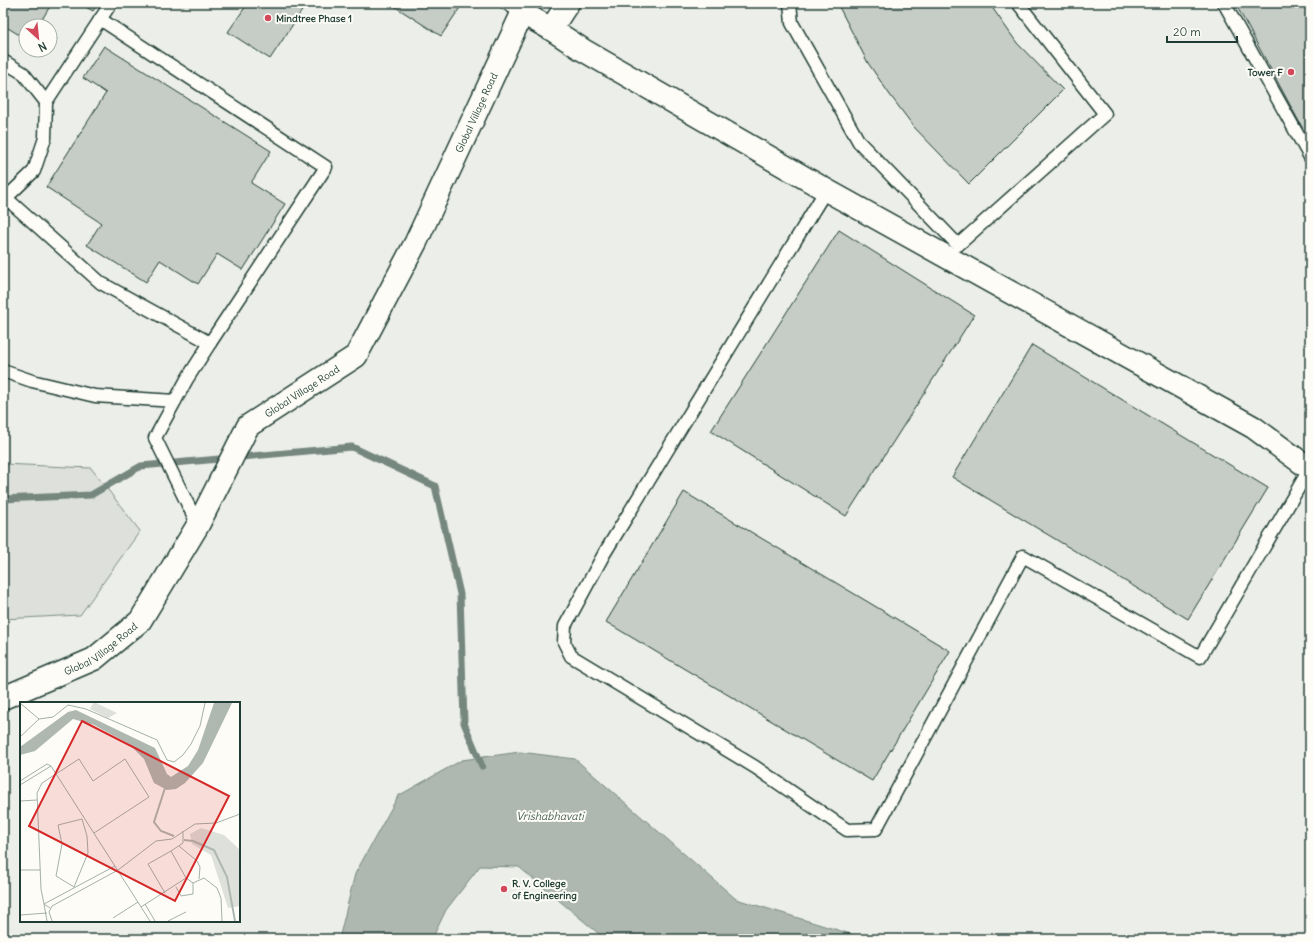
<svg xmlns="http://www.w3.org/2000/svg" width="1313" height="942" font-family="Delius,sans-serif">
	<rect width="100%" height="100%" fill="#fdfcf7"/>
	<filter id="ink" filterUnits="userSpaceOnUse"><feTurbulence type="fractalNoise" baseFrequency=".025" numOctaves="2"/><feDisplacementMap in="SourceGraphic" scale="8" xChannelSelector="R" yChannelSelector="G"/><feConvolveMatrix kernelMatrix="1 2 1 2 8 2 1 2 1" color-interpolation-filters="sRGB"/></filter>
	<g filter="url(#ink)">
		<g fill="#eceee9" fill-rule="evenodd">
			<path d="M3,3H1310V938L867,939L736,899L575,759L355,874L339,939H3ZM26,26H50V50H26ZM21,703H239V921H21Z"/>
			<path d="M480,866L519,867L605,939H432L446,910Z"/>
		</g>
		<path fill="#dde0db" stroke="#7e8e88" d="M3,464L91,468L140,531L80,615L3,619Z"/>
		<path fill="#aeb8b1" stroke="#75877f" d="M520,752L575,759L736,899L867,939H605L519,867L480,866L446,910L432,939H339L355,874L398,796L462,760Z"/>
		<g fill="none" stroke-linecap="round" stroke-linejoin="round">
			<path stroke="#75877f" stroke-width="7" d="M3,499L91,495L141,466L352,447L435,486L460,594L464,723L482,766"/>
		</g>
		<g fill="#c6cdc7" stroke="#1f3d34">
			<path d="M3,3H52L38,26H26V39L3,25Z"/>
			<path d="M79,3H98L93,11Z"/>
			<path d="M248,3H307L270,59L228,32Z"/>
			<path d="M396,3H457L461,6L441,36L394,6Z"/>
			<path d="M837,3H989L1017,43L1063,90L969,184L914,127L890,95L868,63Z"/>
			<path d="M1235,3H1310V142Z"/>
			<path d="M104,46L271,151L251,183L285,204L243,270L217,254L198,284L160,260L146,282L87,245L101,223L46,187L106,93L83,78Z"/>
			<path d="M839,230L974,315L846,516L711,431Z"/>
			<path d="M1032,345L1268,488L1188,619L952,477Z"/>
			<path d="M684,492L950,651L872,781L606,622Z"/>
		</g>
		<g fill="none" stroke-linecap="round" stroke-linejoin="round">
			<g stroke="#1f3d34" stroke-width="15">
				<g id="service">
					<path d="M111,3L46,102L45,138L34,171L6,198L101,283L210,343L187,379L155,438L198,525"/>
					<path d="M506,3L521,12"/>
					<path d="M790,3L792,23L859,142L958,245L1105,114L1018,3"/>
					<path d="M1224,3L1310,157"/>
					<path d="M100,19L326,167L210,343"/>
					<path d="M3,61L23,73L46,102"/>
					<path d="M826,190L604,554L565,626L564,642L571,656L755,767L847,830L876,829L1023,556L1200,657L1310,468"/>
					<path d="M3,371L32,381L95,396L175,401"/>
				</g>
			</g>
			<g stroke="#1f3d34" stroke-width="25">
				<g id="tertiary">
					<path d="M521,12L551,29L583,50L826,190L1253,427L1310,469"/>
					<path d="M551,29L568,3"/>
					<path id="s1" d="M3,698L94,659L140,621L198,525L248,426L356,356L416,242L527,3"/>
				</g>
			</g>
			<use href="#service" stroke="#fdfcf7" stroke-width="12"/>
			<use href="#tertiary" stroke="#fdfcf7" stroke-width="22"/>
		</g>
	</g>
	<g fill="#d1495b" stroke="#fdfcf7" stroke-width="1.5">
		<circle cx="268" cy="18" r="4"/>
		<circle cx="1291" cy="72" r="4"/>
		<circle cx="504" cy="889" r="4"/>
	</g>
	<g text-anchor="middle" stroke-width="4" stroke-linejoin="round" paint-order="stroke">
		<g font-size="10" font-weight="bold" fill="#1f3d34" stroke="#fdfcf7" text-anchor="start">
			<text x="276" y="22">Mindtree Phase 1</text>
			<text x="1283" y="76" text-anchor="end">Tower F</text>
			<text x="512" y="887">R. V. College<tspan x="512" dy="12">of Engineering</tspan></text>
		</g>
		<g font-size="10" fill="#1f3d34" stroke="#fdfcf7">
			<text dy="4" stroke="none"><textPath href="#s1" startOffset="782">Global Village Road</textPath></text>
			<text dy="4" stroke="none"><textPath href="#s1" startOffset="446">Global Village Road</textPath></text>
			<text dy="4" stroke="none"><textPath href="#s1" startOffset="110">Global Village Road</textPath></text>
		</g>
		<g font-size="11" font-style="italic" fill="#435c53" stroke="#fdfcf7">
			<text x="550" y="820">Vrishabhavati</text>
		</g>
	</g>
	<g transform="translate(20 702)">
		<rect width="220" height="220" fill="#fdfcf7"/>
		<path d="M73,1H76L97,11L88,16L70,7ZM181,126L204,133L220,148V204L208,206L191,153L172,142L170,132Z" fill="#dde0db"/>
		<path d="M194,1H212L183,61L165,81L156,87L147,88L134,81L124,57L109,42L74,23L53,17L15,49L0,53V45L48,10L56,8L135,46L147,72L151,75L168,64L178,48Z" fill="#aeb8b1"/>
		<path fill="none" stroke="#aeb8b1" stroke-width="2" d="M145,86L134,120L141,129L154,134M164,138L173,139L194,148L207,175L215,219"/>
		<path fill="none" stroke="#a4b0a9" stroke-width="1" d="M0,1L19,17L33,15L48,3L66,7L137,38L147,58L154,60L163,53L171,42L180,24L185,1M0,35L19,17M31,64L130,219M0,79L27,62L31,64M0,83L31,64M0,99L17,98M62,117L67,134L68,151L54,185L36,174L42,142L38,123ZM159,144L177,159L180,165L179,177M0,168H20M173,181L184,176L197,186L201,196L202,219M156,185L161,194L173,192V181L166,176M145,191L128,162L151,149M125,202L135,219M121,205L166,176L151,149L163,141V129M30,206L24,202L21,187L17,91L22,81L59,57L73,79L105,57L129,95L74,131M0,213L27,211M93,216L118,200M27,219L24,202L95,164M32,219L29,210L32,204L98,168L136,139L152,137L175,122L196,121L220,112M148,219L166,210"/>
		<path fill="#d62828" fill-opacity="0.15" stroke="#d62828" stroke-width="2" d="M62,19L209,94L155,199L9,124Z"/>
		<rect width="220" height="220" fill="none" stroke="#1f3d34" stroke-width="2"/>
	</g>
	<rect width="1313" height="942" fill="none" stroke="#fdfcf7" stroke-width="16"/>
	<rect x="8" y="8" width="1297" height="926" fill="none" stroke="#1f3d34" stroke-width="1.5" filter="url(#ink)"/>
	<g transform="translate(38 38) rotate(153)"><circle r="19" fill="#fdfcf7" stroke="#a4b0a9"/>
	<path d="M0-3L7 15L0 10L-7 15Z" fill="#d1495b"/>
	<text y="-6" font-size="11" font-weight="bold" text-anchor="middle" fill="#1f3d34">N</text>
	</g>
	<path d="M1167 36v6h70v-6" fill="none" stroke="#1f3d34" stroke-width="2"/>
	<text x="1173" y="36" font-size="12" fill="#1f3d34" stroke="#fdfcf7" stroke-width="3" paint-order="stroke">20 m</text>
</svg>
